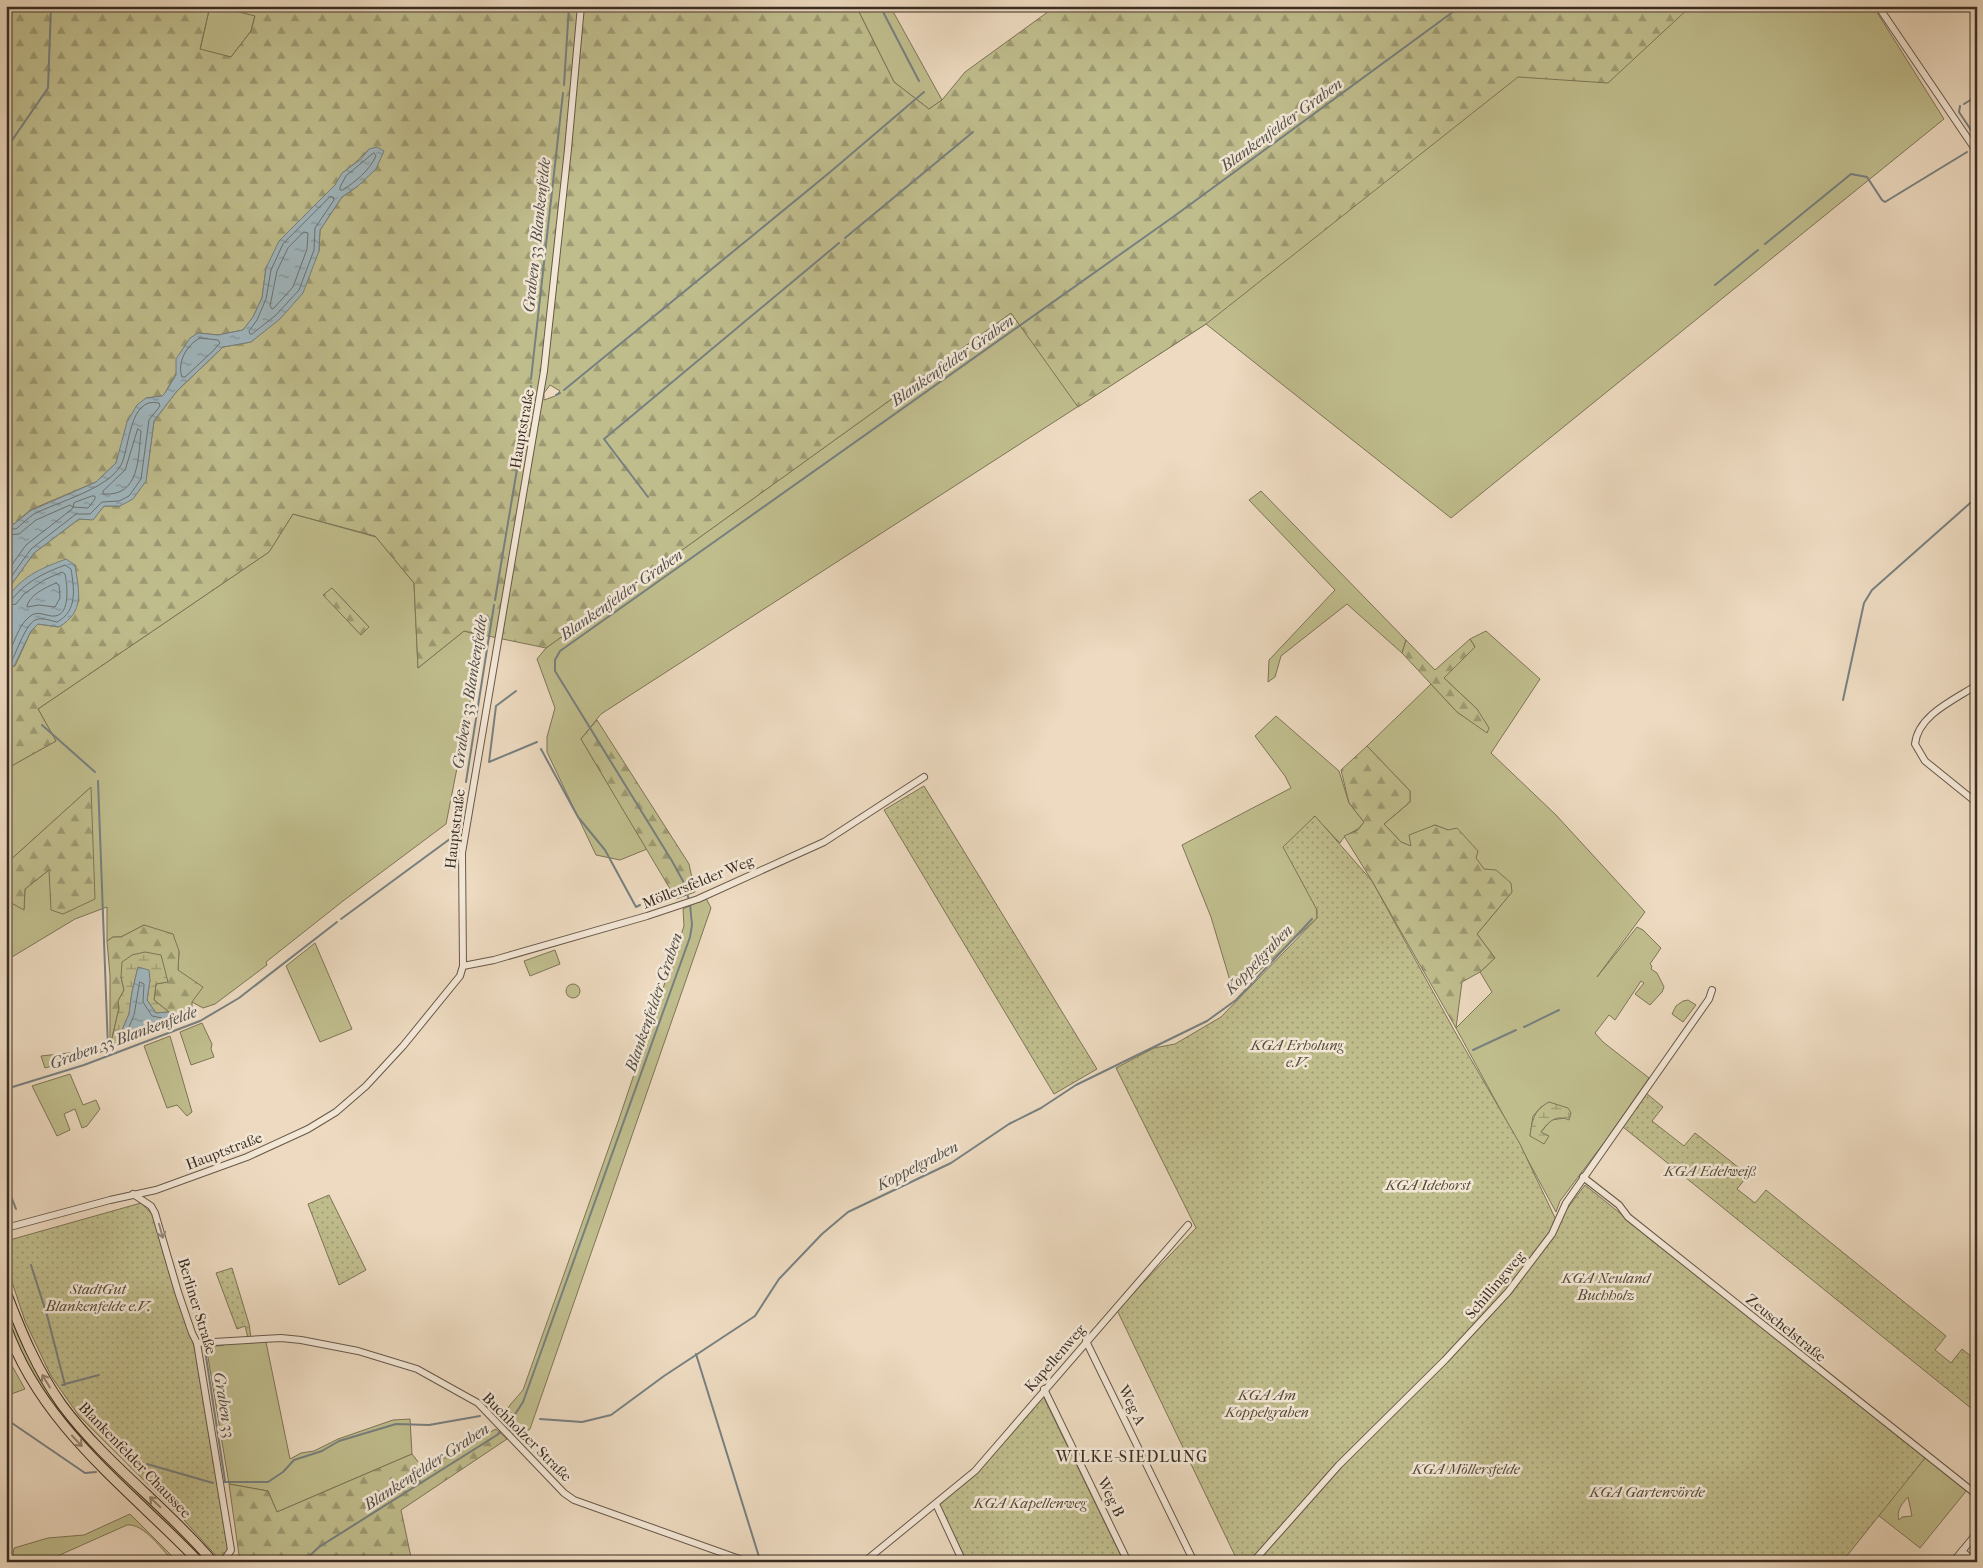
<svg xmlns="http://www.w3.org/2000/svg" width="1983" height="1568" font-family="'IM FELL French Canon',serif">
	<defs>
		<pattern id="forest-firs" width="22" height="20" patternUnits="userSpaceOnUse" patternTransform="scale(1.25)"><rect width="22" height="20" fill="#c0bd8d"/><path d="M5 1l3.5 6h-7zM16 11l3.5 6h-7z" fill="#9d9a73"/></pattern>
		<pattern id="wetland-marsh" width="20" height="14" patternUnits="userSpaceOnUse" patternTransform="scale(1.25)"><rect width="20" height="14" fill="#c0bd8d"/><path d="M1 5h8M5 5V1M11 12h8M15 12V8" fill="none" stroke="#9d9a73"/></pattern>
		<pattern id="garden-dots" width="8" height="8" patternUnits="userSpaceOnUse" patternTransform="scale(1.25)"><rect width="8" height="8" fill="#c0bd8d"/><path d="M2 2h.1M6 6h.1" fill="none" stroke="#9d9a73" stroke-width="1.8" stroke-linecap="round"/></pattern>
		<pattern id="water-ripples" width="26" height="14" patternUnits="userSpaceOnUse" patternTransform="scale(1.25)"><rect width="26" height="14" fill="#a0b7bf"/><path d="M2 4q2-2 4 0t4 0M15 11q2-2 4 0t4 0" fill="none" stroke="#83959b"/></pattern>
	</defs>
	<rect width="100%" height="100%" fill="#eddac0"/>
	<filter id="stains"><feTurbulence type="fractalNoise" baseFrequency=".004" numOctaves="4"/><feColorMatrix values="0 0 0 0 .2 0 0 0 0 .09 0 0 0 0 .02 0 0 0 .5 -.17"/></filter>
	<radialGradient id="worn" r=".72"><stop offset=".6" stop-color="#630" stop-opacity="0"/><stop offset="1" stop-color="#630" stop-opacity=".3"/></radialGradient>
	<g fill="#c0bd8d" stroke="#7d7558" fill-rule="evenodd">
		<path d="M210,6L255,15L251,31L231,57L200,50Z"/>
		<path d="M856,6H890L942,100L929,109L894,82Z"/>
		<path d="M1470,6H1873L1944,119L1451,518L1206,324L601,714L581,739L647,849L620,860L596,855L547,752V737L555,708L537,659L546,648L1011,313L1024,331Z"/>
		<path d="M1261,491L1406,640L1402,653L1347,604L1281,656L1275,677L1268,682L1269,660L1335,590L1249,500Z"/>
		<path d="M293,514L376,537L414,583L418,668L464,631L483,636L446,824L343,901L266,962L267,965L215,1004L203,1008L192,1002L178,970L179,951L144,925L121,937H113L107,941V907L75,919L7,960L6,900L24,909L25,889L49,870L90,788L6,864V769L56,741L38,709L269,552ZM332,588L369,627L361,635L324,595Z"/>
		<path d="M1486,631L1540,679L1491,753L1556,815L1645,912L1597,977L1637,927L1643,930L1661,948L1650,964L1652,966L1651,969L1657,973L1664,987L1662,992L1650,1005L1635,994L1644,983L1641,981L1615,1020L1609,1015L1595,1033L1603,1042L1649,1078L1606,1140L1560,1201L1556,1212L1456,1028L1492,992L1480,972L1495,958L1477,934L1512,892L1484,869L1448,830L1435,825L1425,830L1411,846L1401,842L1384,824L1410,802V791L1367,746L1431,684L1457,712L1487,732L1477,709L1444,678L1475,647L1470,639ZM1542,1106L1565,1118L1551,1120L1541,1132L1530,1136L1533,1116Z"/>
		<path d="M1276,716L1339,771L1349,803L1364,822C1357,833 1346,832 1340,843L1314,816L1317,918L1234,994L1211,917L1182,845L1291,788L1285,776L1255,736Z"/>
		<path d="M706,898L711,908L530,1429L517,1438L501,1420L510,1405L523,1390L619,1119L684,926L683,909Z"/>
		<path d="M315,943L352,1029L320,1042L286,966Z"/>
		<path d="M555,950L560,964L530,976L524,961Z"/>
		<circle cx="573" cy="991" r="7"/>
		<path d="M1688,1000L1696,1005L1683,1022L1672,1014L1676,1006L1683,1001Z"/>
		<path d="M202,1023L212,1044L211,1049L214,1057L191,1065L180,1032Z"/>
		<path d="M170,1036L192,1112L187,1116L177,1105L167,1108L144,1046Z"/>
		<path d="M105,1049L104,1051L45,1068L41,1056Z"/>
		<path d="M70,1074L83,1105L96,1100L100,1109L87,1126L82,1128L75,1109L64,1114L70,1130L57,1136L32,1086Z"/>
		<path d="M6,1300L40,1377L209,1562H203L105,1466L52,1407L20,1352L6,1316Z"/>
		<path d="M266,1342L290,1459L301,1453L314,1451L338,1439L393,1420L410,1419L412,1454L277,1512L268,1491L229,1484L206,1345Z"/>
		<path d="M6,1355L25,1389L6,1396Z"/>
		<path d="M1925,1458L1967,1490L1920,1548L1878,1515ZM1908,1497L1912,1516L1902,1517L1899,1520C1896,1510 1902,1504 1908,1497Z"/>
		<path d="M130,1514L178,1562H174C162,1550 144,1523 127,1525L44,1562H12L14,1548L48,1538L84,1535Z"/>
	</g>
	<g fill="url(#forest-firs)" stroke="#7d7558" fill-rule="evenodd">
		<path d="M6,6H210L200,49L231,57L251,31L255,16L215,6H856L894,82L929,109L942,100L965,72L1056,6H1691L1608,83L1518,77L1206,324L1078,407L1011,313L546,648L464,631L418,668L414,583L375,536L293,514L269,552L38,709L56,741L6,769V669L15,666L31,631L38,624L59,627L79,601L75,565L10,595L6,592L34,553L79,519H93L104,506H120L146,480L154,421L177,391L223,347L251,342L264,331L319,251L320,230L342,197L358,186L369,149C358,162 344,170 335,185L266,268L262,298L253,317L243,330L218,335L198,333L165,393L162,396L146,398L120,450L116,463L96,482L30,510L14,524L10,525L6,520ZM550,385L560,391L555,396L544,400V393Z"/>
		<path d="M332,588L369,627L361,635L323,595Z"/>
		<path d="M1470,639L1475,647L1444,678L1477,709L1489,728L1487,733L1457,712L1402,653L1406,640L1435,670Z"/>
		<path d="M597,720L689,864L695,892L676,899L581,739Z"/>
		<path d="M1367,746L1410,791V802L1384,824L1401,842L1411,846L1409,835L1435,825L1448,830L1457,828L1478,851L1476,858L1484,869L1496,870L1511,883L1512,892L1477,934L1495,958L1480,972L1462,982L1456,1028L1372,881L1344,836L1358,830L1364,822L1349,803L1341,770Z"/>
		<path d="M91,787L95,899L63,914L51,910L49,870L25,889L24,910L6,900V864Z"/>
		<path d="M144,925L173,934L179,951L178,970L203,987L192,1002V1016L169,1027V1012L154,1000L156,984L167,982L145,952L121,977L124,990L118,1001L119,1008L110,1047V976L107,941L113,937H121Z"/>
		<path d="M496,1429L507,1439L401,1510L412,1562H240L229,1484L268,1491L277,1512L412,1454L423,1468Z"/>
	</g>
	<g fill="url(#wetland-marsh)" stroke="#7d7558">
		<path d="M145,952L161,955L168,982L156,984L154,1000L169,1012L156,1013L147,1000L150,980L138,967L132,992L129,1014L122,1030L119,1045L110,1047L119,1008L118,1001L124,990L121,977L122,962L132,955Z"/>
		<path d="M1549,1102L1568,1108L1571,1113L1569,1120C1556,1114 1548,1122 1541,1132L1549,1136L1544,1144L1530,1136C1532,1120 1534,1110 1549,1102Z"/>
	</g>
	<g fill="url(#garden-dots)" stroke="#7d7558">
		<path d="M924,786L1097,1069L1054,1094L884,810Z"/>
		<path d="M1315,816L1372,881L1454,1030L1520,1144L1557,1222L1585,1185L1925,1458L1842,1562H1238L1117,1310L1196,1228L1116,1068L1154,1048L1175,1044L1221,1017L1317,918V910L1283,847Z"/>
		<path d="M1646,1093L1663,1107L1652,1121L1684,1146L1695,1133L1748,1175L1737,1189L1755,1203L1766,1190L1946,1336L1935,1350L1951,1363L1962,1349L1977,1361V1413L1623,1127Z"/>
		<path d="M329,1195L366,1270L339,1285L308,1204Z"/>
		<path d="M141,1203L154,1216L194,1345L228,1549L219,1559L183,1519L79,1416L51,1376L25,1321L6,1264V1241Z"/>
		<path d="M232,1268L249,1324L251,1338H248L245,1326L237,1329L216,1273Z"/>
		<path d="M1041,1396H1043L1124,1562H967L938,1503L983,1467Z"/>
	</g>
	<g fill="url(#water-ripples)" stroke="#778080">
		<path d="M377,147L384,151L376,169L358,186L342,197L320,230L319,251L303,293L280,319L251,342L223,347L177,391L154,421L146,481L133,499L120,506H104L93,520L79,519L34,553L6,592V520L10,525L14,524L30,511L96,482L116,463L127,422L137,405L146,398L162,396L165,393L176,375V359L190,338L198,333L218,335L243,330L253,317L262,298L266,268L279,241L335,185L342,173L361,159L369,149Z"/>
		<path d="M66,559L75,565C79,592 85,611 59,627L38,624L31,631L14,666L6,669V593L10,595C23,575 45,567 66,559Z"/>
		<path d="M138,967L149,970L150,980L147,1000L156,1013L169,1012V1027L119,1045L122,1030L129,1014L132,992Z"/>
	</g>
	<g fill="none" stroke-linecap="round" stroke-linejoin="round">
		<g stroke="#6d7270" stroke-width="1">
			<path d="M374,153L376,156C369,171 356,181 343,190H340V187L346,176Z"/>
			<path d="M330,197H333L334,200L315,228L314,250L299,290L276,315L252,334H250L249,331L257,320L266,299L271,270L283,244Z"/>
			<path d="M304,232L308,233L307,249L293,287L274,308L272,309L270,306L277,271L288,248Z"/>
			<path d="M200,338L218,340L220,343L213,351L185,377H182C177,363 186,345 200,338Z"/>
			<path d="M138,429L141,431C138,458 140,497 103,494V491L125,470Z"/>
			<path d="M92,496H95V499L88,508L73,507L74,503Z"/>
			<path d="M6,528L16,529C22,524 28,518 34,514C57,502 108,489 121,465C130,447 129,396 159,403L160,406L149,420L141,479L129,496L119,501L102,502L90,514H76L31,549L6,584"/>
			<path d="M6,535L19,534L36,520L70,505L73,507L72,509L26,545L6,573"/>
			<path d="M56,583L59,585L60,598L55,607L39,605L27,607C28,596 46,587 56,583Z"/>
			<path d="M6,599L13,598C27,581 44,573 65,565L71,569C74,588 78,611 57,622C52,621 44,618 38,619C26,621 17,652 11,662L6,664"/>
			<path d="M6,606L16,604L24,594L44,580L62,572L65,574C67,584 71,614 55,616C46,617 38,609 29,617C17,627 15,644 6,657"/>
			<path d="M140,982L144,984L143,1002L152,1016L162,1018L164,1022L129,1036L127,1032L134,1015Z"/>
		</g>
		<g stroke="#778080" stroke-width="2">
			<path d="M880,6L919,81"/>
			<path d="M564,85L569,6"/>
			<path d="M1964,104L1977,96"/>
			<path d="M1960,106L1959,112L1977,139"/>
			<path d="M6,149L48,88L51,6"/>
			<path d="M845,238L973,132"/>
			<path d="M1765,244L1851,174L1867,177L1882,200L1885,202L1967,152"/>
			<path d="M1715,285L1758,250"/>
			<path d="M531,379L563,93"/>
			<path d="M564,390L829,173L924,92"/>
			<path d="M556,395L560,393"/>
			<path d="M648,497L604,439L839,243"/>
			<path d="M495,600L531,386"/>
			<path d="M516,691L496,706L489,762L537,742"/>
			<path d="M1843,700L1864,603L1872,590L1977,497"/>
			<path d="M42,725L95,772"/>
			<path d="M541,749L578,817L605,850L636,907L640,905"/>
			<path d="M98,781L108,1048"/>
			<path d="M466,782L494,605"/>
			<path d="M460,818L465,789"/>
			<path d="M689,900L683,881L672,861L555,671V660L560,651L1173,217L1461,6"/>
			<path d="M649,902L668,894"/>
			<path d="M341,919L458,833L460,821"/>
			<path d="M1524,1027L1559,1010"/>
			<path d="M1473,1050L1516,1030"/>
			<path d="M6,1089L84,1065L200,1021L239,998L337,922"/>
			<path d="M6,1183L16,1209"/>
			<path d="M31,1265L47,1315L65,1385H62"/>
			<path d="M223,1345L209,1346L205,1350L225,1481"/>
			<path d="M696,1354L760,1560"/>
			<path d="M65,1384L99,1375"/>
			<path d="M6,1419L85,1473L96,1472"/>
			<path d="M540,1419L582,1422L611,1415L664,1376L755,1316L779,1279L822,1234L848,1212L951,1163L1009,1124L1041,1108L1076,1085L1207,1021L1236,1000L1312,919"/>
			<path d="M147,1464L213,1483"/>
			<path d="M224,1482H268L283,1472L294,1460L322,1451L339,1441L396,1424L429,1425L480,1416"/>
			<path d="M303,1562L319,1547L497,1435L508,1425L523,1402L690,937L692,925L690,904"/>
		</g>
		<g stroke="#67584a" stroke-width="8">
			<g id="minor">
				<path d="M1878,6L1977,152"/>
				<path d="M1977,685C1954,700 1918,715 1915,744L1925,761L1977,803"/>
				<path d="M463,966L494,960L647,916L698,899L824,842L924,777"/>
				<path d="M1583,1177L1619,1205L1628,1217L1977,1495"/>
				<path d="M133,1194L151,1206L155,1213L178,1292L192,1333L197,1343L231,1550L223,1562"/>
				<path d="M6,1228L110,1200L156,1190L247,1157L308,1129L336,1112L366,1086L403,1046L460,976L463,966L462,853L544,371L568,149L581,6"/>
				<path d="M1086,1341L1194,1562"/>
				<path d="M197,1343L281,1338L301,1340L358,1351L417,1369L478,1403L564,1493L574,1500L748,1562"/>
				<path d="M1044,1389L1128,1562"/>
				<path d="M936,1504L963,1562"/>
				<path d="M1962,1551L1975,1562"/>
				<path d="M864,1562L975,1471L1188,1225"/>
				<path d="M1253,1562L1339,1465L1445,1360L1508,1292L1552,1234L1566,1203L1709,999L1712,990"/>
				<path d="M1953,1562L1977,1533"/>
			</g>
		</g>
		<g stroke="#3a2d22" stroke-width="11">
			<g id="major">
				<path d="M6,1292C21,1331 37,1370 62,1405C105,1463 166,1506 213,1562"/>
				<path d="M6,1326C41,1426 128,1488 199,1562"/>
			</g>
		</g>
		<use href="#minor" stroke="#f3e7d6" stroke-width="6"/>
		<use href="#major" stroke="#eddac0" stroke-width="9"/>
	</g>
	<defs><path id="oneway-shaft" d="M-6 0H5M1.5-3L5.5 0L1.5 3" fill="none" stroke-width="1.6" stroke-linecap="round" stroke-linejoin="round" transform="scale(1.25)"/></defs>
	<use stroke="#968a7c" href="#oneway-shaft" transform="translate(161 1231) rotate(74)"/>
	<g stroke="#948471">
		<use href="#oneway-shaft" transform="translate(46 1381) rotate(-121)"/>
		<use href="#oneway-shaft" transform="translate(77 1441) rotate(47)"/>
		<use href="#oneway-shaft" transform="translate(155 1502) rotate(-136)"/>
	</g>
	<g text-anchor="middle" stroke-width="5" stroke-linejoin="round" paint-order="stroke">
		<g font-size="15" fill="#3a2d22" stroke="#f3e7d6">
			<text transform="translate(522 429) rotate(-80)" y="5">Hauptstraße</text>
			<text transform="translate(455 829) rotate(-83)" y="5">Hauptstraße</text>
			<text transform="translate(698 882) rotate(-22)" y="5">Möllersfelder Weg</text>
			<text transform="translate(224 1151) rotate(-21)" y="5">Hauptstraße</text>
			<text transform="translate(1495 1285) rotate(-50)" y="5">Schillingweg</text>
			<text transform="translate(197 1306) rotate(73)" y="5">Berliner Straße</text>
			<text transform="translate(1786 1328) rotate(39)" y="5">Zeuschelstraße</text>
			<text transform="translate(1055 1358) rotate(-49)" y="5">Kapellenweg</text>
			<text transform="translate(1132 1405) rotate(64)" y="5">Weg A</text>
			<text transform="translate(527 1437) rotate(45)" y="5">Buchholzer Straße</text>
			<text transform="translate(135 1460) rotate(46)" y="5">Blankenfelder Chaussee</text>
			<text transform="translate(1111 1497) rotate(64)" y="5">Weg B</text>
		</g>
		<g font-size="15" font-style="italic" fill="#554a37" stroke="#f3e7d6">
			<text x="1297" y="1050">KGA Erholung<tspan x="1297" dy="17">e.V.</tspan></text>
			<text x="1710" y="1176">KGA Edelweiß</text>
			<text x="1428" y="1190">KGA Idehorst</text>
			<text x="1606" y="1283">KGA Neuland<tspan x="1606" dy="17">Buchholz</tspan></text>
			<text x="98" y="1294">StadtGut<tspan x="98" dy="17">Blankenfelde e.V.</tspan></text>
			<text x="1267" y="1400">KGA Am<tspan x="1267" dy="17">Koppelgraben</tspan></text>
			<text x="1466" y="1474">KGA Möllersfelde</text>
			<text x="1647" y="1497">KGA Gartenvörde</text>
			<text x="1030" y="1508">KGA Kapellenweg</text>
		</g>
		<g font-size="16" font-style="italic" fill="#545049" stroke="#f3e7d6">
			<text transform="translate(1281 124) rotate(-36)" y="6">Blankenfelder Graben</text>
			<text transform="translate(536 235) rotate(-84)" y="6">Graben 33 Blankenfelde</text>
			<text transform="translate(952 360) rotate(-35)" y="6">Blankenfelder Graben</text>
			<text transform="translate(621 594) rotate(-35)" y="6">Blankenfelder Graben</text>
			<text transform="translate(469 692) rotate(-81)" y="6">Graben 33 Blankenfelde</text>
			<text transform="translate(1258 959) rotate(-46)" y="6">Koppelgraben</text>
			<text transform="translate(653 1002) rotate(-71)" y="6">Blankenfelder Graben</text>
			<text transform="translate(123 1037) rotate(-20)" y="6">Graben 33 Blankenfelde</text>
			<text transform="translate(917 1165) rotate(-27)" y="6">Koppelgraben</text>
			<text transform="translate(225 1405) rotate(81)" y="6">Graben 33</text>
			<text transform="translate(426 1466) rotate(-33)" y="6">Blankenfelder Graben</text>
		</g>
		<g font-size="16" letter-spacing="1" fill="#3a2d22" stroke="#f3e7d6">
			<text x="1132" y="1462">WILKE-SIEDLUNG</text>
		</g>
	</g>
	<rect width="1983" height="1568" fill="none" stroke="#eddac0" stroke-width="25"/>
	<rect x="8" y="8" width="1968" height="1553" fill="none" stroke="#3a2d22" stroke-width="2.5"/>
	<rect x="12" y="12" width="1958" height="1543" fill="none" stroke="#3a2d22"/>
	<rect width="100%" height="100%" filter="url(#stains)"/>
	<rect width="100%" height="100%" fill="url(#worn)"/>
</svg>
